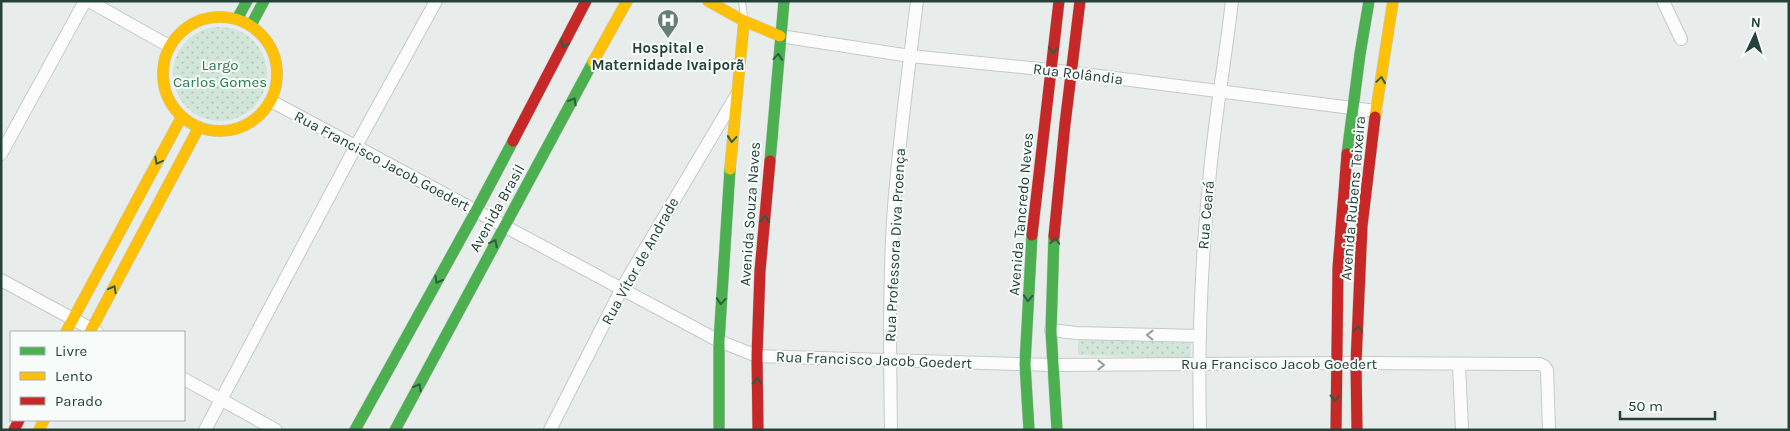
<svg xmlns="http://www.w3.org/2000/svg" width="1790" height="431" font-family="Karla,sans-serif">
	<defs>
		<pattern id="grass-dots" width="8" height="8" patternUnits="userSpaceOnUse" patternTransform="scale(1.25)"><rect width="8" height="8" fill="#d1e6d8"/><path d="M2 2h.1M6 6h.1" fill="none" stroke="#b3c6ba" stroke-width="1.8" stroke-linecap="round"/></pattern>
	</defs>
	<rect width="100%" height="100%" fill="#e8edeb"/>
	<g fill="url(#grass-dots)">
		<circle cx="220" cy="74" r="47"/>
		<path d="M1078,339L1191,343L1190,359L1078,355Z"/>
	</g>
	<g fill="none" stroke-linecap="round" stroke-linejoin="round">
		<g stroke="#c5cac8" stroke-width="8">
			<path id="lane" d="M742,1L744,17"/>
		</g>
		<g stroke="#c5cac8" stroke-width="14">
			<g id="street">
				<path d="M89,1L169,46"/>
				<path d="M1663,1L1681,39"/>
				<path d="M780,36L910,56L1051,70L1376,111"/>
				<path d="M271,101L719,341L757,356L1052,365L1356,363L1540,364L1544,366L1547,370L1549,430"/>
				<path d="M1,154L85,1"/>
				<path d="M1,280L97,332"/>
				<path d="M1051,330L1076,333L1199,336"/>
				<path d="M1459,365L1462,430"/>
				<path d="M184,379L276,430"/>
				<path d="M205,430L356,146L436,1"/>
				<path d="M550,430L622,288L736,96"/>
				<path d="M891,430C890,360 889,290 893,221C898,147 908,74 917,1"/>
				<path d="M1200,430C1198,347 1201,265 1209,183C1214,122 1225,62 1232,1"/>
			</g>
		</g>
		<g stroke="#c3cbc8" stroke-width="12">
			<g id="fast">
				<path d="M237,19L247,1"/>
				<path d="M251,25L264,1"/>
				<path d="M1347,154L1360,54L1369,1"/>
				<path d="M770,161L784,1"/>
				<path d="M1054,236L1051,331L1057,430"/>
				<path d="M355,430L476,211L513,141"/>
				<path d="M395,430L593,62"/>
				<path d="M719,430V341L730,169"/>
				<path d="M1029,430L1025,364L1032,235"/>
			</g>
		</g>
		<g stroke="#c3cbc8" stroke-width="12">
			<g id="slow">
				<path d="M708,1L744,21L780,36"/>
				<circle cx="220" cy="74" r="57"/>
				<path d="M593,62L627,1"/>
				<path d="M1375,117L1393,1"/>
				<path d="M730,169L744,21"/>
				<path d="M66,332L181,118"/>
				<path d="M90,332L199,127"/>
				<path d="M39,430L44,420"/>
			</g>
		</g>
		<g stroke="#c3cbc8" stroke-width="12">
			<g id="jam">
				<path d="M513,141L586,1"/>
				<path d="M1032,235L1059,1"/>
				<path d="M1054,236L1065,124L1080,1"/>
				<path d="M14,430L19,420"/>
				<path d="M758,430L757,356L760,271L770,161"/>
				<path d="M1336,430L1338,268L1347,154"/>
				<path d="M1357,430L1356,363L1362,226L1375,117"/>
			</g>
		</g>
		<use href="#lane" stroke="#fcfcfc" stroke-width="6"/>
		<use href="#street" stroke="#fcfcfc" stroke-width="12"/>
		<use href="#fast" stroke="#4caf50" stroke-width="11"/>
		<use href="#slow" stroke="#ffc107" stroke-width="11"/>
		<use href="#jam" stroke="#c62828" stroke-width="11"/>
	</g>
	<defs><path id="oneway-chevron" d="M-2-3.5L2.5 0L-2 3.5" fill="none" stroke-width="1.6" stroke-linecap="round" stroke-linejoin="round" transform="scale(1.25)"/></defs>
	<g stroke="#2e5d40">
		<use href="#oneway-chevron" transform="translate(564 44) rotate(118)"/>
		<use href="#oneway-chevron" transform="translate(1053 50) rotate(97)"/>
		<use href="#oneway-chevron" transform="translate(778 57) rotate(-85)"/>
		<use href="#oneway-chevron" transform="translate(1381 80) rotate(-82)"/>
		<use href="#oneway-chevron" transform="translate(573 101) rotate(-61)"/>
		<use href="#oneway-chevron" transform="translate(732 139) rotate(95)"/>
		<use href="#oneway-chevron" transform="translate(158 161) rotate(118)"/>
		<use href="#oneway-chevron" transform="translate(765 219) rotate(-85)"/>
		<use href="#oneway-chevron" transform="translate(1055 241) rotate(-86)"/>
		<use href="#oneway-chevron" transform="translate(494 243) rotate(-62)"/>
		<use href="#oneway-chevron" transform="translate(438 280) rotate(119)"/>
		<use href="#oneway-chevron" transform="translate(113 289) rotate(-62)"/>
		<use href="#oneway-chevron" transform="translate(1028 298) rotate(93)"/>
		<use href="#oneway-chevron" transform="translate(721 301) rotate(94)"/>
		<use href="#oneway-chevron" transform="translate(1358 329) rotate(-87)"/>
		<use href="#oneway-chevron" transform="translate(757 381) rotate(-91)"/>
		<use href="#oneway-chevron" transform="translate(418 387) rotate(-62)"/>
		<use href="#oneway-chevron" transform="translate(1335 398) rotate(89)"/>
	</g>
	<g stroke="#909f9b">
		<use href="#oneway-chevron" transform="translate(1150 335) rotate(-179)"/>
		<use href="#oneway-chevron" transform="translate(1101 365)"/>
	</g>
	<defs>
		<g id="hospital-pin" transform="scale(1.125)"><path d="M0 17L-7.5 6A9.5 9.5 0 1 1 7.5 6Z" fill="#697e78" stroke="#f7fbf9"/><path d="M-5-5h3v3.5h4V-5h3V5h-3V1.5h-4V5h-3Z" fill="#fff"/></g>
	</defs>
	<g fill-rule="evenodd">
		<use href="#hospital-pin" x="668" y="20"/>
	</g>
	<g text-anchor="middle" stroke-width="4" stroke-linejoin="round" paint-order="stroke">
		<g font-size="15" font-weight="bold" fill="#24423a" stroke="#f7fbf9">
			<text x="668" y="53">Hospital e<tspan x="668" dy="17">Maternidade Ivaiporã</tspan></text>
		</g>
		<g font-size="15" fill="#2d7a4b" stroke="#f7fbf9">
			<text x="220" y="70">Largo<tspan x="220" dy="17">Carlos Gomes</tspan></text>
		</g>
		<g font-size="15" fill="#24423a" stroke="#f7fbf9">
			<text transform="translate(1078 74) rotate(7)" y="5">Rua Rolândia</text>
			<text transform="translate(382 161) rotate(28)" y="5">Rua Francisco Jacob Goedert</text>
			<text transform="translate(1353 198) rotate(-85)" y="5">Avenida Rubens Teixeira</text>
			<text transform="translate(497 208) rotate(-61)" y="5">Avenida Brasil</text>
			<text transform="translate(750 214) rotate(-86)" y="5">Avenida Souza Naves</text>
			<text transform="translate(1021 214) rotate(-85)" y="5">Avenida Tancredo Neves</text>
			<text transform="translate(1206 215) rotate(-85)" y="5">Rua Ceará</text>
			<text transform="translate(895 245) rotate(-87)" y="5">Rua Professora Diva Proença</text>
			<text transform="translate(640 261) rotate(-61)" y="5">Rua Vítor de Andrade</text>
			<text transform="translate(874 360) rotate(2)" y="5">Rua Francisco Jacob Goedert</text>
			<text x="1279" y="369">Rua Francisco Jacob Goedert</text>
		</g>
	</g>
	<rect width="1790" height="431" fill="none" stroke="#24423a" stroke-width="5"/>
	<rect x="10" y="331" width="175" height="90" fill="#f7fbf9" stroke="#a3b1ad"/>
	<rect x="20" y="347" width="25" height="8" fill="#4caf50" stroke="#a3b1ad"/>
	<text x="55" y="356" font-size="15" fill="#24423a">Livre</text>
	<rect x="20" y="372" width="25" height="8" fill="#ffc107" stroke="#a3b1ad"/>
	<text x="55" y="381" font-size="15" fill="#24423a">Lento</text>
	<rect x="20" y="397" width="25" height="8" fill="#c62828" stroke="#a3b1ad"/>
	<text x="55" y="406" font-size="15" fill="#24423a">Parado</text>
	<g transform="translate(1755 35) rotate(4)" stroke="#f7fbf9" stroke-width="4" paint-order="stroke">
	<path d="M0-4L9 19L0 12L-9 19Z" fill="#24423a"/>
	<text y="-8" font-size="14" font-weight="bold" text-anchor="middle" fill="#24423a">N</text>
	</g>
	<path d="M1620 411v8h95v-8" fill="none" stroke="#24423a" stroke-width="2.5"/>
	<text x="1628" y="411" font-size="15" fill="#24423a" stroke="#f7fbf9" stroke-width="4" paint-order="stroke">50 m</text>
</svg>
